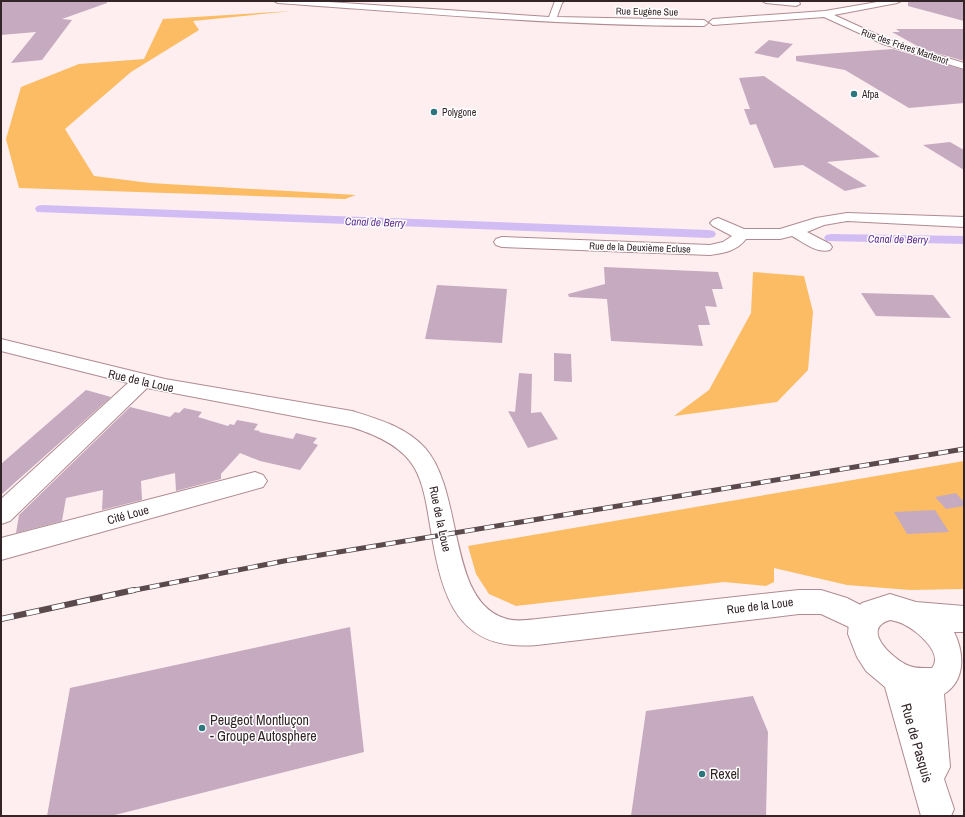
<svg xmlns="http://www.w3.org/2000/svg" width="965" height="817" font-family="'Archivo Narrow',sans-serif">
	<rect width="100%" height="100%" fill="#feeef0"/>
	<g fill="#fbbc64">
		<path d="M292,11L193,21L199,30L131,72L65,129L94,176L150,183L356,195L345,199L19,188L6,139L21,87L79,64L144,59L163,19Z"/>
		<path d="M753,272L804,276L813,312L808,370L777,402L674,416L709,390L751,313Z"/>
		<path d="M964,461V589L910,590L847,585L774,568V582L766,586L724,582L516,606L489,594L476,574L468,546Z"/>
	</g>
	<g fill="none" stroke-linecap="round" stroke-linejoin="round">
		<g fill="#d1bdf3" fill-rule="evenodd">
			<path d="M42,205L709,230L714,231L716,234L714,237L709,238L37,212L35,209L37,206Z"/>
			<path d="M831,234L964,236V244L826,241L824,238L826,235Z"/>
		</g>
	</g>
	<g fill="#c6aabf">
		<path d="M1,1H107V3L62,19L72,20L42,60L11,63L36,32L1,35Z"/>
		<path d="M908,1L964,2V21L908,6Z"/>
		<path d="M896,29H964V61L916,47H919L892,32H900Z"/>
		<path d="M769,40L793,44L778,58L754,53Z"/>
		<path d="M893,49L964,70V103L909,108L845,70L796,61V56Z"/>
		<path d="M764,76L880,157L827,162L867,186L845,191L803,165L774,168L756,124L750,125L744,109H750L739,78Z"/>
		<path d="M950,142L964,150V170L923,145Z"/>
		<path d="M604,267L718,272L723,289H712L717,307L705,306L710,325H698L703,346L611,341L607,299L569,297L568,294L605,284Z"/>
		<path d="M437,285L507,289L502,343L425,339Z"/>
		<path d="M861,293L933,295L951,318L876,316Z"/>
		<path d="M554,353L571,354L572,382L554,381Z"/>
		<path d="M519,373L532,374L531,413L541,412L558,439L528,448L508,411L515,412Z"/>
		<path d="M86,390L111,397L1,495V464Z"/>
		<path d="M130,407L170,417L175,412L179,413L184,408L202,412L198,417L228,426L230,424L234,425L237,420L258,424L254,430L260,431L259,432L293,439L296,433L317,438L313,443L318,445L300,470L260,461L240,453L221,474V479L176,491L175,473L141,481L142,500L102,510L103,490L66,498L62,521L16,533L19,515Z"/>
		<path d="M956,493L964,502V506L946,509L935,497Z"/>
		<path d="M935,510L949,532L907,534L894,512Z"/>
		<path d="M350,627L364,752L111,816H47L70,688Z"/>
		<path d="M753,696L768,732L766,816H631L646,711Z"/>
	</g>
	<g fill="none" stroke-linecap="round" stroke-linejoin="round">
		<g stroke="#af8b91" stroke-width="2">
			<g id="minor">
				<path d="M274,1H314L549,17L555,1H564L562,3L557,17L704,20L708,23L704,26C562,26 420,13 278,3Z"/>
				<path d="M762,1L799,2L800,4L796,6L766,3Z"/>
				<path d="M883,1H901L897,3L834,15L889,40L964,63V69L883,44L824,17L713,25L709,22L713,19L825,11Z"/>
				<path d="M847,213L964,217V227L847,221L824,225L807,232L830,244L832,247L830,250C817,254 803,242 792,236L780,239H746C737,251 724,253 710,255L502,247L496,245L494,242L496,239L502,237L710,245L723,242L732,236L713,226L710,223L713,220L718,218L723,220L744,229H780L816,218Z"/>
				<path d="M1,339L165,379L352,411C378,419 406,427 425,448C464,492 447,599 504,618C514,622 527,620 537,619L799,590H821L847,598L874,612L878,621L874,630L864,634L821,614H799L537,645C457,652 442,597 431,531C427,509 425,486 414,467C401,445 374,434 351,427L147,388L10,521L1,524V499L128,383L1,351Z"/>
				<path d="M255,472L263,475L267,481L263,487L1,560V538Z"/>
			</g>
		</g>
		<g stroke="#af8b91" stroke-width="2">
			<path id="major" d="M890,594L916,602L964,606V632H954C965,654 965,681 944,694L950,767L944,779L954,809L951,816H921L885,687L866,671L857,657L848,634L849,622L853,612L862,603ZM890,620C895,621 900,622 905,625C917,631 944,653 932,668C923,668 915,669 907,665C892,658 860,629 890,620Z"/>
		</g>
		<use href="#minor" fill="#fff" fill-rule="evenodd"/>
		<use href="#major" fill="#fff" fill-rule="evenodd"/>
		<g stroke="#5a4a4d" stroke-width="5">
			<path id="rail-far1" d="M130,591L284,561L964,449"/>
		</g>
		<g stroke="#5a4a4d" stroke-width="6">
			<path id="rail" d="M1,619L134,590"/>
		</g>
		<use href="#rail-far1" stroke="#fff" stroke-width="3.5" stroke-dasharray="10" stroke-linecap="butt"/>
		<use href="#rail" stroke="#fff" stroke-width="4.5" stroke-dasharray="13" stroke-linecap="butt"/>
	</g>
	<g fill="#2d767d" stroke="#fff" stroke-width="1.5">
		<circle cx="854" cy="94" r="4"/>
		<circle cx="434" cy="112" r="4"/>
		<circle cx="202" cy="728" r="4"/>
		<circle cx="702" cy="774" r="4"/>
	</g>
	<g text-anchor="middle" stroke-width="3" stroke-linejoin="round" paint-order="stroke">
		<g font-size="10" fill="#332427" stroke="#fff">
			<text transform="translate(647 11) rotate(1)" y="4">Rue Eugène Sue</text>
			<text transform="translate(905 46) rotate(19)" y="4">Rue des Frères Martenot</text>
			<text transform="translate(640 247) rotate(2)" y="4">Rue de la Deuxième Ecluse</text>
		</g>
		<g font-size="10" fill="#332427" stroke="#fff" text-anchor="start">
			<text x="862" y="98">Afpa</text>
			<text x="442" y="116">Polygone</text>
		</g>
		<g font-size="11" font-style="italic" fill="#5e2d93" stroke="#fff">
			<text transform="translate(375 222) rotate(2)" y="4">Canal de Berry</text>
			<text transform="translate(898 239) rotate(1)" y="4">Canal de Berry</text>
		</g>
		<g font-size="12" fill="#332427" stroke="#fff">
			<text transform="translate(141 381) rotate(13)" y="4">Rue de la Loue</text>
			<text transform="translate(128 515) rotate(-15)" y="4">Cité Loue</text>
			<text transform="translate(440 519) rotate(78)" y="4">Rue de la Loue</text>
			<text transform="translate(760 606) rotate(-7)" y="4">Rue de la Loue</text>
		</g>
		<g font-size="14" fill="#332427" stroke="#fff" text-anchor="start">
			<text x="210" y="725">Peugeot Montluçon<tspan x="210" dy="16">- Groupe Autosphere</tspan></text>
			<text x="710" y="779">Rexel</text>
		</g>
		<g font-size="14" fill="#332427" stroke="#fff">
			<text transform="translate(917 743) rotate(74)" y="5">Rue de Pasquis</text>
		</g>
	</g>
	<rect width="965" height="817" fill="none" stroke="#332427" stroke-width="4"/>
</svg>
